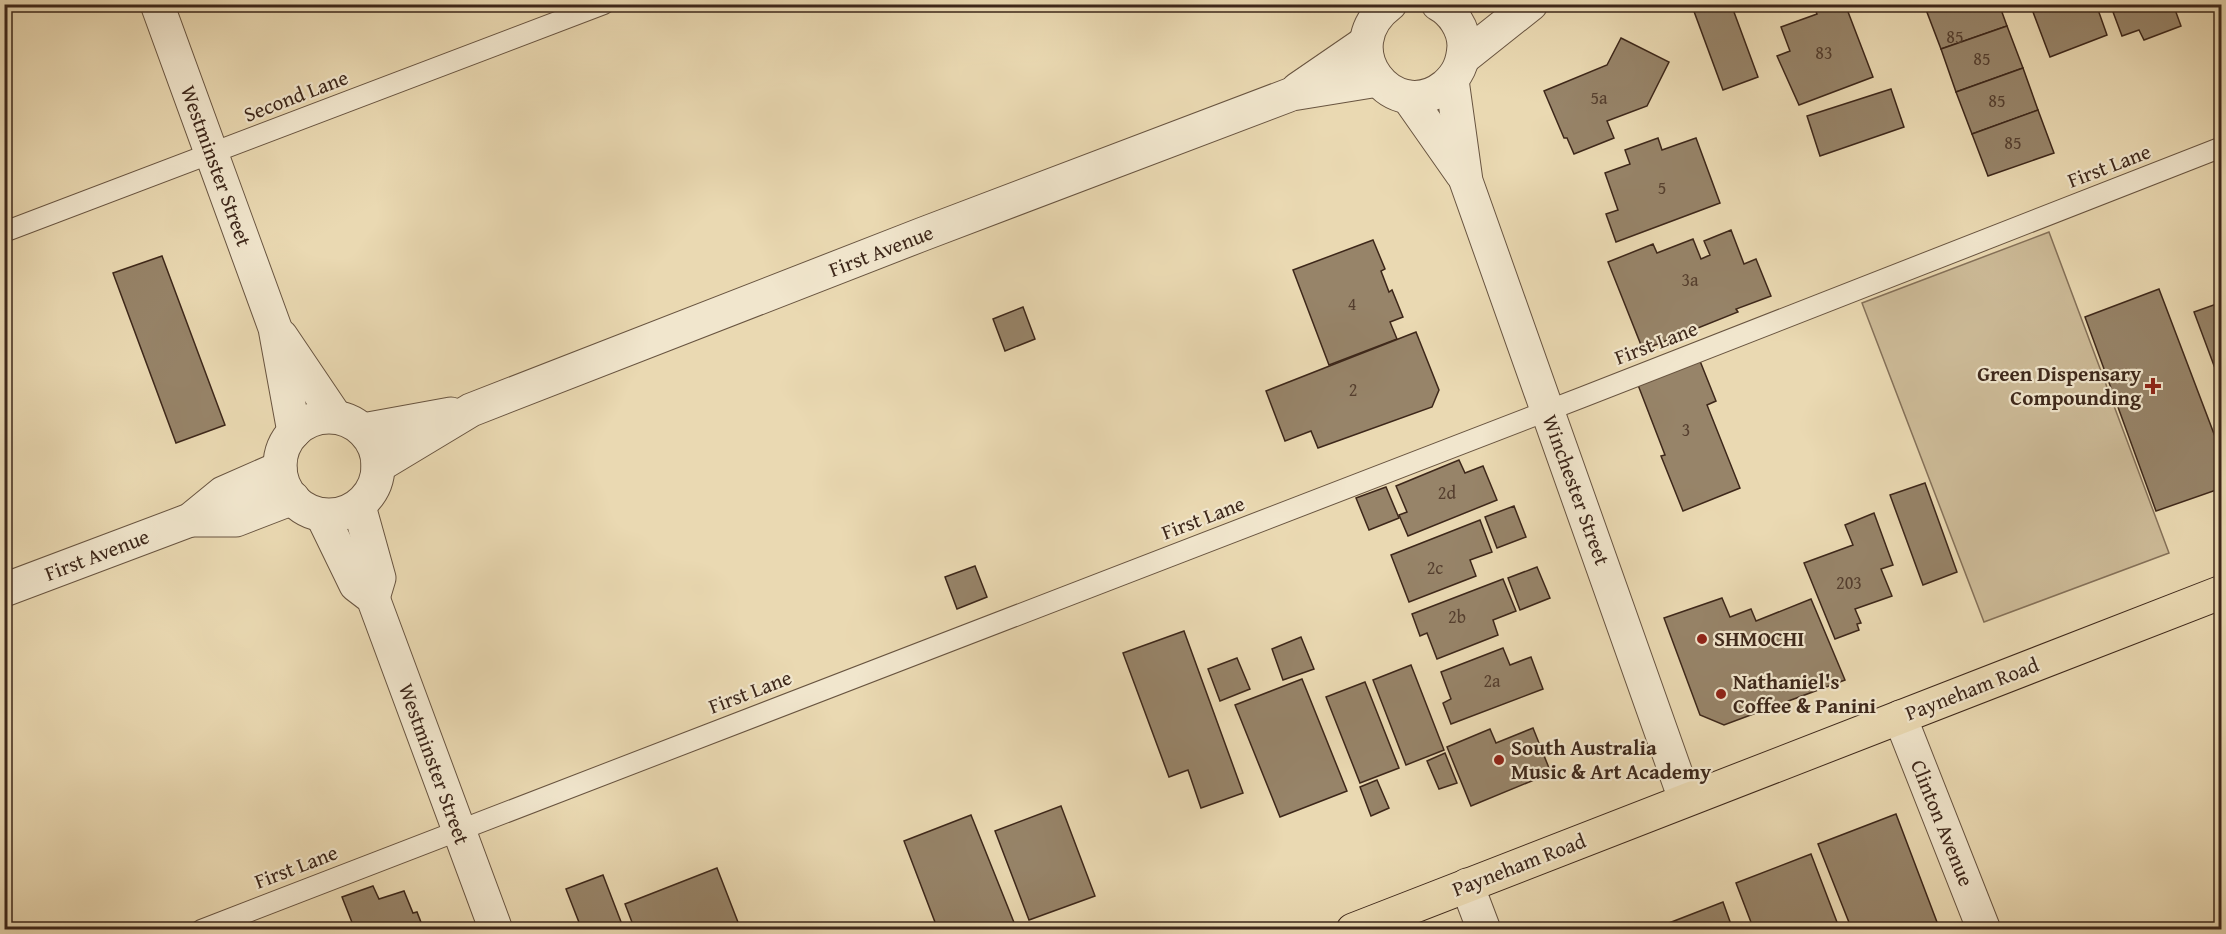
<svg xmlns="http://www.w3.org/2000/svg" width="2226" height="934" font-family="'Gentium Book Plus',serif">
	<rect width="100%" height="100%" fill="#ead9b2"/>
	<filter id="stains"><feTurbulence type="fractalNoise" baseFrequency=".00333" numOctaves="4"/><feColorMatrix values="0 0 0 0 .2 0 0 0 0 .09 0 0 0 0 .02 0 0 0 .5 -.17"/></filter>
	<radialGradient id="worn" r=".72"><stop offset=".6" stop-color="#630" stop-opacity="0"/><stop offset="1" stop-color="#630" stop-opacity=".3"/></radialGradient>
	<path fill="#cdbb98" stroke="#857159" stroke-width="1.5" d="M2049,232L2169,553L1984,622L1862,303Z"/>
	<g fill="#978469" stroke="#3d271a" stroke-width="1.5">
		<path d="M1695,4H1731L1758,77L1723,90L1692,6Z"/>
		<path d="M1813,4H1845L1873,77L1799,105L1777,56L1790,51L1781,27L1817,14Z"/>
		<path d="M1931,4H1999L2007,26L1941,49L1925,7Z"/>
		<path d="M2030,4H2096L2107,35L2050,57Z"/>
		<path d="M2118,4H2173L2181,26L2144,40L2139,30L2122,36L2113,12L2120,9Z"/>
		<path d="M2007,26L2023,68L1956,92L1941,49Z"/>
		<path d="M1621,38L1669,62L1647,106L1607,121L1614,138L1574,154L1567,138H1564L1544,91L1607,65Z"/>
		<path d="M2023,68L2038,110L1972,134L1956,92Z"/>
		<path d="M1891,89L1904,127L1820,156L1807,116Z"/>
		<path d="M2038,110L2054,153L1988,176L1972,134Z"/>
		<path d="M1658,138L1662,150L1696,138L1720,203L1616,242L1606,214L1618,210L1605,173L1630,164L1625,150Z"/>
		<path d="M1731,230L1744,264L1756,259L1771,296L1736,309L1738,312L1643,350L1608,262L1653,244L1657,253L1693,239L1701,259L1710,255L1704,241Z"/>
		<path d="M1373,240L1385,269L1381,271L1389,292L1392,290L1403,317L1390,322L1397,339L1329,365L1293,270Z"/>
		<path d="M162,256L225,425L176,443L113,273Z"/>
		<path d="M2159,289L2222,455V488L2156,511L2085,317Z"/>
		<path d="M2222,302V379H2219L2194,312Z"/>
		<path d="M1023,307L1035,339L1005,351L993,319Z"/>
		<path d="M1416,332L1439,390L1432,407L1318,448L1311,431L1285,441L1266,391Z"/>
		<path d="M1700,361L1716,401L1707,405L1740,488L1683,511L1661,456L1665,455L1638,385Z"/>
		<path d="M1459,460L1465,473L1483,466L1497,500L1408,536L1399,515L1407,512L1396,486Z"/>
		<path d="M1925,483L1957,572L1923,585L1890,495Z"/>
		<path d="M1386,487L1399,518L1369,530L1356,498Z"/>
		<path d="M1514,506L1526,537L1497,548L1485,517Z"/>
		<path d="M1874,513L1893,565L1881,569L1892,596L1855,609L1861,623L1857,624L1859,630L1835,639L1804,563L1853,545L1845,525Z"/>
		<path d="M1480,520L1492,552L1470,560L1476,576L1409,602L1391,555Z"/>
		<path d="M975,566L987,597L957,609L945,577Z"/>
		<path d="M1537,567L1550,598L1520,610L1508,578Z"/>
		<path d="M1503,579L1516,611L1493,620L1498,635L1437,659L1427,633L1420,636L1412,614Z"/>
		<path d="M1722,598L1730,617L1751,609L1756,621L1811,599L1845,680L1724,725L1700,715L1664,618Z"/>
		<path d="M1184,631L1243,793L1201,808L1188,770L1169,777L1123,653Z"/>
		<path d="M1301,637L1314,669L1283,680L1272,649Z"/>
		<path d="M1503,648L1510,665L1531,657L1543,689L1451,724L1443,703L1451,699L1441,672Z"/>
		<path d="M1237,658L1250,689L1220,701L1208,669Z"/>
		<path d="M1411,665L1444,750L1406,765L1373,680Z"/>
		<path d="M1302,679L1347,791L1280,817L1235,705Z"/>
		<path d="M1365,682L1399,768L1360,783L1326,697Z"/>
		<path d="M1533,728L1551,773L1471,806L1447,747L1490,729L1496,743Z"/>
		<path d="M1445,753L1457,783L1439,789L1427,761Z"/>
		<path d="M1377,780L1389,808L1371,816L1360,787Z"/>
		<path d="M1061,806L1095,896L1029,920L995,831Z"/>
		<path d="M1896,814L1940,930H1852L1818,844Z"/>
		<path d="M971,815L1017,930H938L904,841Z"/>
		<path d="M1811,854L1840,930H1754L1736,883Z"/>
		<path d="M717,868L741,930H635L625,904Z"/>
		<path d="M603,875L623,927L615,930H582L566,889Z"/>
		<path d="M373,886L379,899L404,891L413,913L417,912L424,930H355L342,897Z"/>
		<path d="M1723,902L1733,930H1657L1656,928Z"/>
	</g>
	<g fill="none" stroke-linecap="round" stroke-linejoin="round">
		<g stroke="#685440" stroke-width="22">
			<g id="lane">
				<path d="M4,232L604,4"/>
				<path d="M201,930L1583,397L2222,147"/>
			</g>
		</g>
		<g stroke="#685440" stroke-width="35">
			<g id="street">
				<path d="M157,4L275,328L294,432"/>
				<path d="M1390,4C1331,48 1394,127 1445,86C1458,75 1463,63 1464,46C1464,29 1453,12 1438,4"/>
				<path d="M1463,58L1531,4"/>
				<path d="M1452,80L1466,181L1685,799"/>
				<path d="M1298,89L1365,43"/>
				<path d="M1408,97L1462,174"/>
				<path d="M281,336L335,416"/>
				<circle cx="329" cy="466" r="49"/>
				<path d="M363,430L451,414"/>
				<path d="M378,466L471,410L923,234L1292,94L1378,80"/>
				<path d="M359,506L379,578L373,598"/>
				<path d="M322,515L356,585L373,598L496,930"/>
				<path d="M190,520H236L293,498"/>
				<path d="M4,590L190,520L223,493L280,468"/>
				<path d="M1900,717L1984,930"/>
				<path d="M1467,885L1484,930"/>
			</g>
		</g>
		<g stroke="#3d271a" stroke-width="35">
			<path id="primary" d="M1353,930L2222,592"/>
		</g>
		<use href="#lane" stroke="#f1e6cd" stroke-width="20"/>
		<use href="#street" stroke="#f1e6cd" stroke-width="33"/>
		<use href="#primary" stroke="#ead9b2" stroke-width="33"/>
	</g>
	<g fill="#8f2418" stroke="#f1e6cd" stroke-width="2">
		<path d="M2150 377h6v6h6v6h-6v6h-6v-6h-6v-6h6z"/>
		<circle cx="1702" cy="639" r="6"/>
		<circle cx="1721" cy="694" r="6"/>
		<circle cx="1499" cy="760" r="6"/>
	</g>
	<g text-anchor="middle" stroke-width="4.5" stroke-linejoin="round" paint-order="stroke">
		<g font-size="18" fill="#543e2e">
			<text x="1955" y="43">85</text>
			<text x="1824" y="59">83</text>
			<text x="1982" y="65">85</text>
			<text x="1599" y="104">5a</text>
			<text x="1997" y="107">85</text>
			<text x="2013" y="149">85</text>
			<text x="1662" y="194">5</text>
			<text x="1690" y="286">3a</text>
			<text x="1352" y="310">4</text>
			<text x="1353" y="396">2</text>
			<text x="1686" y="436">3</text>
			<text x="1447" y="499">2d</text>
			<text x="1435" y="574">2c</text>
			<text x="1849" y="589">203</text>
			<text x="1457" y="623">2b</text>
			<text x="1492" y="687">2a</text>
		</g>
		<g font-size="21" fill="#3d271a" stroke="#f1e6cd">
			<text transform="translate(296 96) rotate(-21)" y="7">Second Lane</text>
			<text transform="translate(216 166) rotate(70)" y="7">Westminster Street</text>
			<text transform="translate(2109 166) rotate(-21)" y="7">First Lane</text>
			<text transform="translate(881 251) rotate(-21)" y="7">First Avenue</text>
			<text transform="translate(1656 343) rotate(-21)" y="7">First Lane</text>
			<text transform="translate(1576 490) rotate(70)" y="7">Winchester Street</text>
			<text transform="translate(1203 518) rotate(-21)" y="7">First Lane</text>
			<text transform="translate(97 555) rotate(-21)" y="7">First Avenue</text>
			<text transform="translate(1972 689) rotate(-21)" y="7">Payneham Road</text>
			<text transform="translate(750 692) rotate(-21)" y="7">First Lane</text>
			<text transform="translate(434 764) rotate(70)" y="7">Westminster Street</text>
			<text transform="translate(1942 823) rotate(68)" y="7">Clinton Avenue</text>
			<text transform="translate(1519 865) rotate(-21)" y="7">Payneham Road</text>
			<text transform="translate(296 867) rotate(-21)" y="7">First Lane</text>
		</g>
		<g font-size="21" font-weight="bold" fill="#3d271a" stroke="#f1e6cd" text-anchor="start">
			<text x="2141" y="381" text-anchor="end">Green Dispensary<tspan x="2141" dy="24">Compounding</tspan></text>
			<text x="1714" y="646">SHMOCHI</text>
			<text x="1733" y="689">Nathaniel's<tspan x="1733" dy="24">Coffee &amp; Panini</tspan></text>
			<text x="1511" y="755">South Australia<tspan x="1511" dy="24">Music &amp; Art Academy</tspan></text>
		</g>
	</g>
	<rect width="2226" height="934" fill="none" stroke="#ead9b2" stroke-width="24"/>
	<rect x="6" y="6" width="2214" height="922" fill="none" stroke="#3d271a" stroke-width="3"/>
	<rect x="12" y="12" width="2202" height="910" fill="none" stroke="#3d271a" stroke-width="1.5"/>
	<rect width="100%" height="100%" filter="url(#stains)"/>
	<rect width="100%" height="100%" fill="url(#worn)"/>
</svg>
